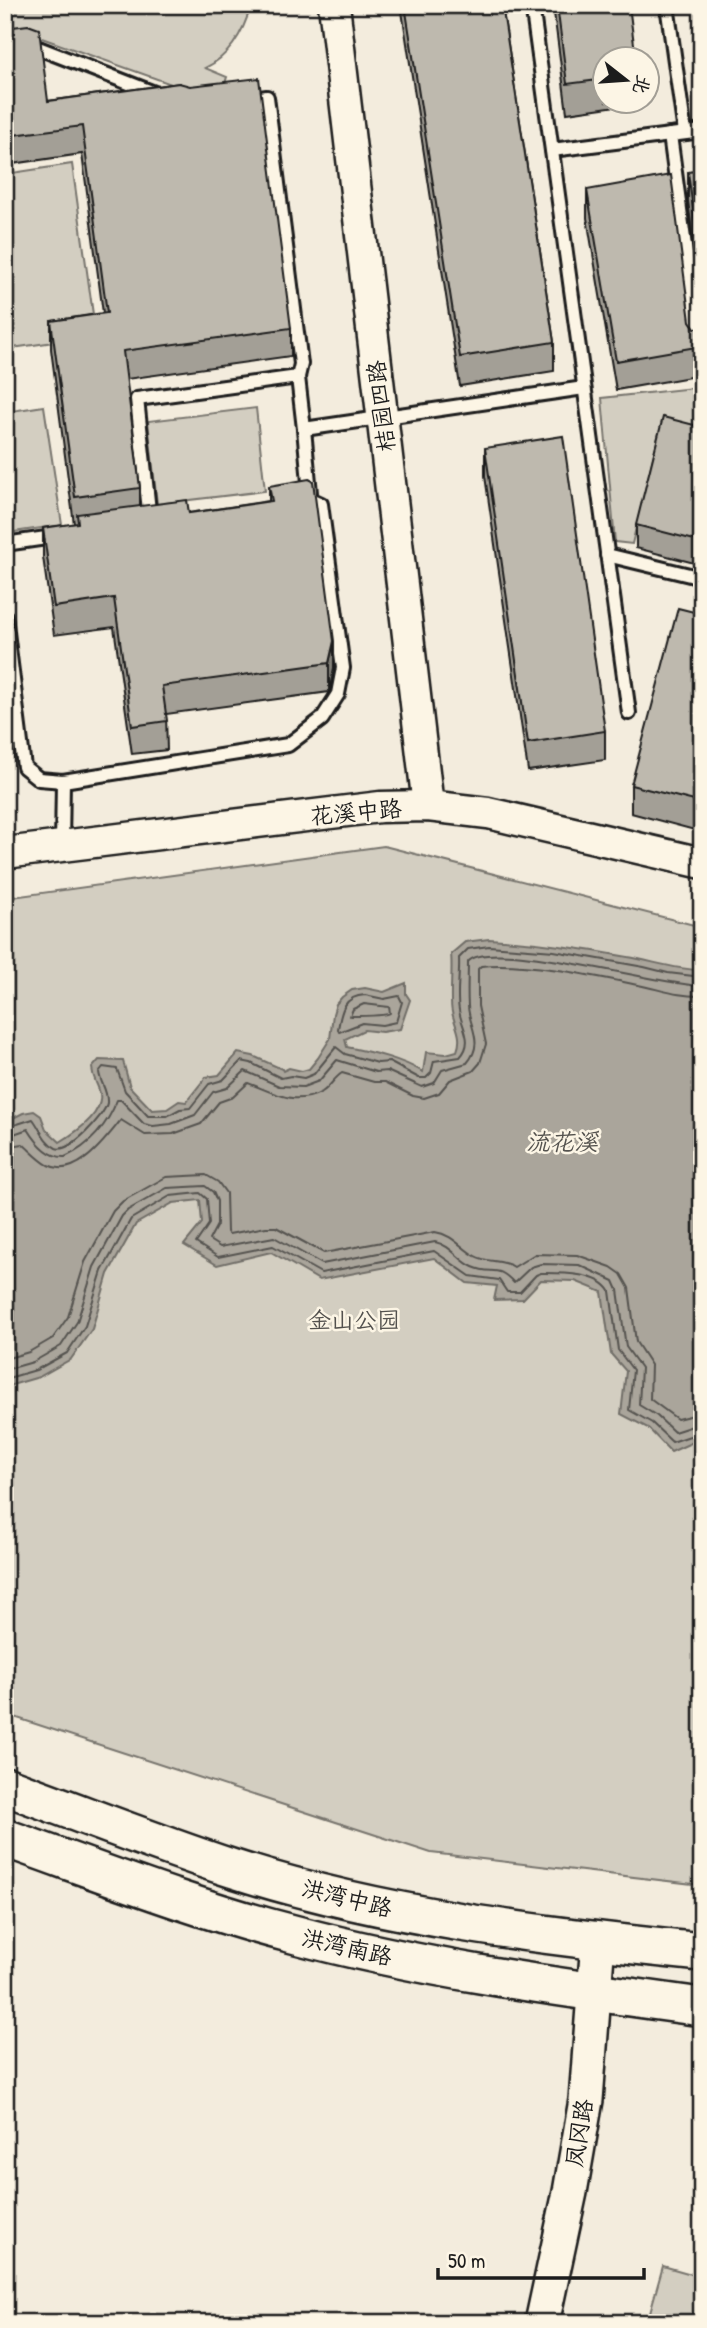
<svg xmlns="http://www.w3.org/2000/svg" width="707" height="2328" font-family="'Patrick Hand','LXGW WenKai TC',sans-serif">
	<rect width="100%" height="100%" fill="#f3ecdd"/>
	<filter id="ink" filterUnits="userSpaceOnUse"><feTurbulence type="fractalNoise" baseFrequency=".0143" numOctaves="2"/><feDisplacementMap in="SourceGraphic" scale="14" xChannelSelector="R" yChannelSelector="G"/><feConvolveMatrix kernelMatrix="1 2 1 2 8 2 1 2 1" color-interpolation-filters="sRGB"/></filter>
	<g filter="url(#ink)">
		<g fill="#d3cec1" stroke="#78756e" stroke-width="2">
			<path d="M5,5H251C244,31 230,56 205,68L227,77L219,101L5,25Z"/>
			<path d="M72,164L96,336L5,349V174Z"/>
			<path d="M702,387V443L659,433L632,544L615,542L602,398Z"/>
			<path d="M44,406L62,525L7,533L5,412Z"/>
			<path d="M256,408L265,491L157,504L148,421Z"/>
			<path d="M384,846L702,927V1885L431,1853L5,1714V898Z"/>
			<path d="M663,2266L702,2277V2307L697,2323H647Z"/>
		</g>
		<path fill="#aaa59b" stroke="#716e68" stroke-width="2" d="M489,939C536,942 581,948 628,957C652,961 676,970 702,970V1438L671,1452L648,1428L621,1414L626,1371L611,1354L602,1292L575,1281L541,1280L523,1299L494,1300L497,1286L467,1283L434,1258L319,1280L271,1252L217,1265L184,1245L202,1223L200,1200L173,1203L136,1224L108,1274L92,1329L71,1359L39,1377L5,1387V1122L23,1113L34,1111L41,1116L46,1129L60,1142C75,1133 107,1112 99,1090C96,1081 93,1079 92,1068L99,1060L123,1061L130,1087L152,1110L167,1109L179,1101L186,1102L206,1077L219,1075L238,1053L253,1056L282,1069L283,1071L289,1068L302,1071L309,1069L318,1058L330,1039L333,1014L336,1004L342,997L352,990L365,988L384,992L406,983V994L410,1000L400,1029L382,1032L364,1030L345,1039L347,1047C374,1053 399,1058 423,1072L426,1052L446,1054L457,1051C463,1036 455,1027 452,1012C449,999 453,970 451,954L465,942Z"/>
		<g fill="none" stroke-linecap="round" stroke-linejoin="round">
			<g stroke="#55534f" stroke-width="2">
				<path d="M365,995L384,999L399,996L402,1002L396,1022L382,1025L362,1023L339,1032L338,1029C341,1011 344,996 365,995Z"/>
				<path d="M364,1004L389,1007L390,1013C386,1016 356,1016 350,1016L353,1009Z"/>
				<path d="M5,1128L33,1119C40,1128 44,1142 56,1148C69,1154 105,1115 107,1103C108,1090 100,1083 99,1072L103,1067L117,1069L125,1091L148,1116H167L180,1109L190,1108L209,1084L223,1080L241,1061L251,1063L281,1078L291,1076L304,1078L314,1074L336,1047L345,1054L378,1063L389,1062L419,1078H426L431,1073L434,1061L460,1057C475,1041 461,1027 459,1010C456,993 460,975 459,958L468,949L489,946L554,951L644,967L668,973L702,977"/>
				<path d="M5,1137L28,1129C36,1142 48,1158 65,1157C90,1146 108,1124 117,1100H121L144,1124L153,1126L171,1124L195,1115L213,1092L227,1088L245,1071L279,1086L303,1087L319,1081L337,1060L376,1072L387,1071L422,1087L434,1083L442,1070L467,1063C485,1042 469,1027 468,1006C467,991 468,976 468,962C488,936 664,986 702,986"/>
				<path d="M5,1147L23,1144C30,1150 39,1160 48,1165C77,1180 106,1138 121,1120L145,1135L173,1134L201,1124L219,1102L233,1097L248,1083C272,1092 295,1107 322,1092C330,1087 334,1078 342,1073L374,1082H385L413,1096L424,1098L439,1093L450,1080L473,1071L480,1063L486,1044L478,1006V969L481,966C525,961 594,976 638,985C659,989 679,997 702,996"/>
				<path d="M5,1359L29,1352L53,1338L68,1317L85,1262L113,1211L123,1201L166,1177L206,1175L218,1182L226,1193L227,1232L229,1234L266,1227H276L324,1253L435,1232C452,1234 461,1248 475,1256C487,1263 502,1259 514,1267L535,1254L577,1255L611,1267L621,1274L629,1288L636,1342L651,1365L650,1399L677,1419L702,1413"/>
				<path d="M5,1370L33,1362L61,1346L77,1322L94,1267L122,1216L128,1210L167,1188L205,1186L213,1192L217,1201V1225L209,1240L220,1247L274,1237L322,1264L435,1242C451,1245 459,1261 473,1267C493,1276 496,1263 514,1283L531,1267L541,1264L579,1265L614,1281L618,1290L626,1347L641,1368L639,1405L657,1416L674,1432L702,1423"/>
				<path d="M5,1379L36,1370L67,1353L85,1326L102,1271L131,1219L170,1196L200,1193L207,1199L209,1224L196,1243L218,1257L273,1246L321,1273L434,1251L470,1276L499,1280L507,1292H520L536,1275L541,1273C560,1273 599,1272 610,1291L618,1350L633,1370L629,1410L652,1423L672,1442L702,1432"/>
			</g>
			<g stroke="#1c1c1c" stroke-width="18">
				<g id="service">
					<path d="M532,5L629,713"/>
					<path d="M667,5L685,133"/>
					<path d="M5,35L157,94"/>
					<path d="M246,100L267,97L301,364L298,377"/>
					<path d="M670,135L698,343"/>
					<path d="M552,150L702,131"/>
					<path d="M304,429L310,493"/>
					<path d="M150,520L137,399L298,377L304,429L584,388"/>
					<path d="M5,544L60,536"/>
					<path d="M607,555L702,578"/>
					<path d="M5,616L24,767L39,779L63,781L288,745L322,719L338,694L343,668L321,504L310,499"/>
					<path d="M62,846L63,781"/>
				</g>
			</g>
			<g stroke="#1c1c1c" stroke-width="35">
				<g id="tertiary">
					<path d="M334,5L428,806"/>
					<path d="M5,853L380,807L428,806L488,813L702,863"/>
				</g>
			</g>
			<g stroke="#1c1c1c" stroke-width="38">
				<path id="secondary" d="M542,2323L570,2192L586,2100L598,1941"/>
			</g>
			<g stroke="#1c1c1c" stroke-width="42">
				<g id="primary">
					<path d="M5,1786C80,1813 155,1843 231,1868C383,1917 543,1936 702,1952"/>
					<path d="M5,1838C101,1872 195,1909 293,1934C427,1970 565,1988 702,2007"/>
				</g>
			</g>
			<use href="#service" stroke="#fcf5e5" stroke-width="12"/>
			<use href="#tertiary" stroke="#fcf5e5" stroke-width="30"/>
			<use href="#secondary" stroke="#fcf5e5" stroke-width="33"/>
			<use href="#primary" stroke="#fcf5e5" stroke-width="37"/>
		</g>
		<g fill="#a39f96" stroke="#1c1c1c" stroke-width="2">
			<path d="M401,5H502L554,342V371L460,386Z"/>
			<path d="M553,5H629L606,60V102H638V103L567,113Z"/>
			<path d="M5,28L48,101L179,83L291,328V356L126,379L140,488V506L189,513L269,501V486L334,669L329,692L166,714L167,750L132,754L114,627L54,635L43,557V528L74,524L51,349V321L103,313L82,154L5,165Z"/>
			<path d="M702,170V304L688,201V172Z"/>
			<path d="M587,190L695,328H702V375L616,390L587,218Z"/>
			<path d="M702,427V565L636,548V525Z"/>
			<path d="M485,448L605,731V760L528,771L485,476Z"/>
			<path d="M702,614V832L631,813V785Z"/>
		</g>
		<path fill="#85827a" stroke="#1c1c1c" stroke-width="2" d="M334,641V669L329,692V663Z"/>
		<g fill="#beb9ae" stroke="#1c1c1c" stroke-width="2">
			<path d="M405,5H502L554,342L460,357Z"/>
			<path d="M557,5H629L636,60H606V79L567,84Z"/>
			<path d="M28,25L39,29L48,101L179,83L190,86L259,78L291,328L123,351L140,488L75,497L51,321L107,313L82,126L5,136V28Z"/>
			<path d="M702,170V275L688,172Z"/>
			<path d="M671,175L690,321L695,328H702V346L616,361L587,190Z"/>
			<path d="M663,417L702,427V542L636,525Z"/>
			<path d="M563,436L605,731L528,743L485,448Z"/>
			<path d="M309,479L313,481L334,641L329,663L162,686L167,721L132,726L114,598L54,607L43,528L78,523L77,514L187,500L189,513L272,501L269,486Z"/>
			<path d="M678,608L702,614V803L631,785Z"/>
		</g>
	</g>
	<g text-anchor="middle" stroke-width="5" stroke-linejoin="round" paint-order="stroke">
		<g font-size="23" fill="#1c1c1c" stroke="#fcf5e5">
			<text transform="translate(381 406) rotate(-97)" y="8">桔园四路</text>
			<text transform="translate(356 812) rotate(-5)" y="8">花溪中路</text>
			<text transform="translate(347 1898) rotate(14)" y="8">洪湾中路</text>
			<text transform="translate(347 1947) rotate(13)" y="8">洪湾南路</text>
			<text transform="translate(579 2133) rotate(-81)" y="8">凤冈路</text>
		</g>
		<g font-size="23" fill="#53514e" stroke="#fcf5e5">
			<text x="354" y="1328">金山公园</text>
		</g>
		<g font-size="24" font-style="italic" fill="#55534f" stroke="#fcf5e5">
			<text x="562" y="1150">流花溪</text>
		</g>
	</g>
	<rect width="707" height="2328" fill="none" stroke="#fcf5e5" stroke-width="28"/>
	<rect x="14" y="14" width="679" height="2300" fill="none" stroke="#1c1c1c" stroke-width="2.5" filter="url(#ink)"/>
	<g transform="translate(626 80) rotate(107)"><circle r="33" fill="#fcf5e5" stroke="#a29e95" stroke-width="2"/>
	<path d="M0-5L12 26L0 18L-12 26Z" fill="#1c1c1c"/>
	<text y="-10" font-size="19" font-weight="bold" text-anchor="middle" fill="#1c1c1c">北</text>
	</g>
	<path d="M438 2268v10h206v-10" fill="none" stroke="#1c1c1c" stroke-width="3.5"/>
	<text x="448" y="2268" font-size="21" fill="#1c1c1c" stroke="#fcf5e5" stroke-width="5" paint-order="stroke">50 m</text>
</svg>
